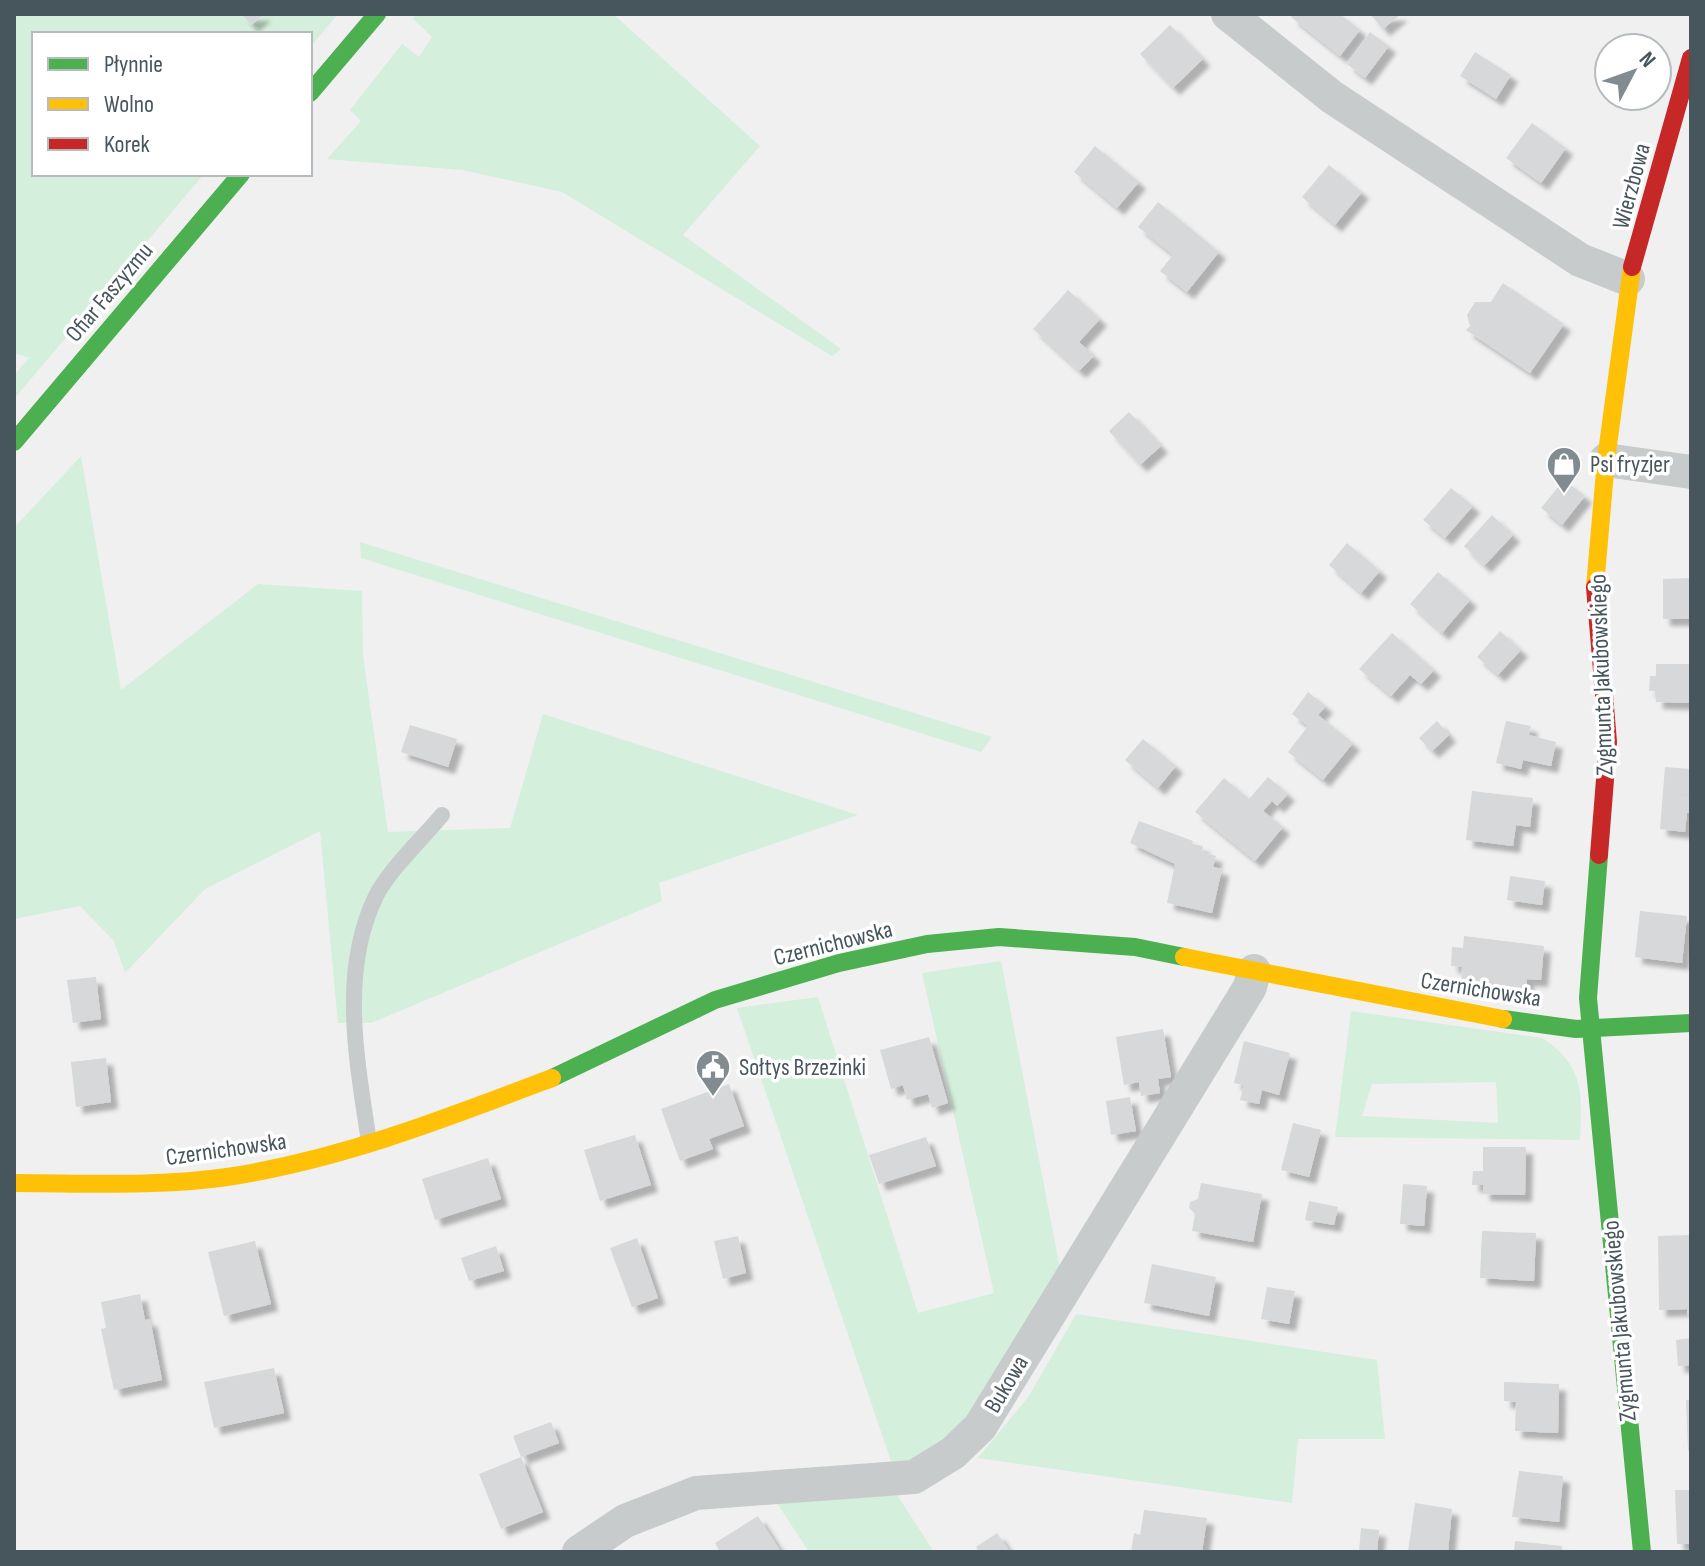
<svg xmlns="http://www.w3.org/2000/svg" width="1705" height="1566" font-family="'Sofia Sans Condensed',sans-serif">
	<defs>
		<filter id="shadow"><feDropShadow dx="7" dy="7" stdDeviation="2" flood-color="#0004"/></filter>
	</defs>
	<rect width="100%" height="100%" fill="#f0f0f0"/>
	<g fill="#d4efdb" fill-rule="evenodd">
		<path d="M14,14H242L251,25L264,14H338L310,47V34H34V174H204L14,399V375L29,358L14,353Z"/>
		<path d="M416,14H613L760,146L683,235L841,349L832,356L562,192L462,170L327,159L361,121L350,110L402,44L419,57L432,37L413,19Z"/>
		<path d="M81,456L121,690L258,584L362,591L363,656L388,832L510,828L543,714L858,815L659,883L662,901L371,1023H338L320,831L205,889L125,973L114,941L80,906L14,919V528Z"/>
		<path d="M360,542L992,737L981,752L361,558Z"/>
		<path d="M1001,961L1061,1274L964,1428L924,1460L892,1464L737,1008L818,997L918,1313L994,1293L922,973Z"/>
		<path d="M1351,1011L1542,1038C1585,1066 1582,1093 1580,1140L1335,1137ZM1496,1082L1498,1123L1362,1116L1372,1084Z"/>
		<path d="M1076,1314L1377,1360L1385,1439H1298L1292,1503L978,1458L1029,1396Z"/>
		<path d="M897,1495L934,1552H809L777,1503Z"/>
	</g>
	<g fill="#d6d8d9" filter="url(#shadow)">
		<path d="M242,14H264L251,25Z"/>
		<path d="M1293,14H1340L1360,30L1340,56L1291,17Z"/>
		<path d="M1370,14H1401L1383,29Z"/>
		<path d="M1170,25L1203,59L1173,88L1140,54Z"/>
		<path d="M1370,32L1389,46L1365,78L1347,64Z"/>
		<path d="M1475,52L1511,75L1496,99L1460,76Z"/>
		<path d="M1532,123L1566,148L1541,183L1506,158Z"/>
		<path d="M1095,146L1139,182L1117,208L1074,172Z"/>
		<path d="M1329,165L1362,192L1335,225L1302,197Z"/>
		<path d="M1158,202L1219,252L1187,292L1160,271L1173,255L1138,227Z"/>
		<path d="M1503,283L1564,324L1530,373L1466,330L1470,326L1467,315L1475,302H1491Z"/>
		<path d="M1068,290L1100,319L1079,342L1094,356L1079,371L1033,329Z"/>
		<path d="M1129,412L1161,446L1140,465L1109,431Z"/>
		<path d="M1564,480L1585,496L1562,525L1541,508Z"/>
		<path d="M1451,488L1473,506L1445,538L1423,520Z"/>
		<path d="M1492,515L1513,535L1484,566L1464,546Z"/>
		<path d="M1347,543L1380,571L1361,593L1329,565Z"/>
		<path d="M1438,572L1470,600L1442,633L1410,604Z"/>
		<path d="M1691,578V619H1663V579Z"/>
		<path d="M1500,631L1521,650L1498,675L1477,657Z"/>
		<path d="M1392,633L1434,670L1421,684L1410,675L1391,696L1359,669Z"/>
		<path d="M1656,664H1691V703L1656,702V691H1649L1650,676H1656Z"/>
		<path d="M1308,692L1326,706L1318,715L1353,743L1323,780L1288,752L1308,726L1292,714Z"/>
		<path d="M1437,721L1449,735L1432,751L1419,738Z"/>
		<path d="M1506,721L1531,726L1529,735L1556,742L1551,766L1523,760L1521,769L1496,763Z"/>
		<path d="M410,725L457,739L448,767L401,752Z"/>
		<path d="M1143,739L1176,766L1158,788L1125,760Z"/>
		<path d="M1665,767L1691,769V795L1679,794L1691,796V813H1687L1685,832L1660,829Z"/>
		<path d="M1268,777L1288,794L1277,806L1272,801L1263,811L1283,827L1255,861L1195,812L1224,778L1249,799Z"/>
		<path d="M1472,791L1533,798L1530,827L1516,825L1513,846L1466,840Z"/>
		<path d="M1139,821L1193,841L1192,844L1203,846L1202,852L1216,856L1213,867L1222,869L1212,913L1167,903L1175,864L1130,843Z"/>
		<path d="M1510,876L1545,881L1542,905L1507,900Z"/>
		<path d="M1640,911L1687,916L1682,963L1635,957Z"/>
		<path d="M1464,936L1544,946L1541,980L1527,979L1526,990L1461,985L1462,967L1451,966L1452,947L1463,948Z"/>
		<path d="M96,977L101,1019L73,1023L67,980Z"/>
		<path d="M1163,1029L1171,1077L1158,1079L1160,1093L1141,1096L1139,1082L1124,1085L1116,1037Z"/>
		<path d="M929,1037L948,1103L932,1108L928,1094L907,1100L903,1085L891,1089L880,1050Z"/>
		<path d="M1244,1041L1290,1053L1279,1095L1262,1090L1259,1104L1240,1100L1244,1085L1234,1083Z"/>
		<path d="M106,1058L111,1102L76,1107L71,1062Z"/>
		<path d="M729,1084L744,1126L709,1139L713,1149L680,1161L661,1109Z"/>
		<path d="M1130,1097L1136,1131L1111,1135L1106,1101Z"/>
		<path d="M1293,1123L1321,1130L1309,1177L1281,1170Z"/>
		<path d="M635,1135L651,1185L600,1201L584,1150Z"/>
		<path d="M926,1137L936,1166L879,1184L869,1155Z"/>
		<path d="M1483,1147H1526L1525,1195L1483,1194V1185H1472L1473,1171H1483Z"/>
		<path d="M488,1158L501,1199L435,1220L422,1179Z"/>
		<path d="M1201,1183L1262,1194L1253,1242L1192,1231L1195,1214L1189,1208L1190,1202L1198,1199Z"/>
		<path d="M1403,1184L1427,1186L1424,1226L1400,1224Z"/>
		<path d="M1309,1201L1338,1207L1334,1225L1305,1220Z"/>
		<path d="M1482,1231L1536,1233L1534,1281L1480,1278Z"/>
		<path d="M1689,1235L1691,1318H1687V1309L1659,1310L1658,1236Z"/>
		<path d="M738,1236L746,1273L723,1279L714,1241Z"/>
		<path d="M637,1238L658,1298L632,1307L610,1248Z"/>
		<path d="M255,1241L271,1304L224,1316L208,1252Z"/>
		<path d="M496,1246L504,1271L469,1281L461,1258Z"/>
		<path d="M1152,1264L1216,1277L1209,1316L1144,1303Z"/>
		<path d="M1267,1287L1295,1291L1289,1324L1261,1319Z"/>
		<path d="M140,1294L145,1320L150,1319L162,1380L114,1390L101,1329L106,1328L101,1302Z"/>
		<path d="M1691,1338V1365L1678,1366L1676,1340Z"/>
		<path d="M274,1368L284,1413L214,1428L204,1382Z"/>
		<path d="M1504,1382L1559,1384L1558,1433L1515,1431L1516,1402L1504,1401Z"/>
		<path d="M1686,1400H1691V1451H1688Z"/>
		<path d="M551,1422L559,1443L521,1457L513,1436Z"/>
		<path d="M521,1457L543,1512L501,1529L479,1474Z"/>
		<path d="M1519,1471L1563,1476L1559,1522L1512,1517Z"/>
		<path d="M1675,1490H1691V1544H1677Z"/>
		<path d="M1415,1503L1452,1509L1448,1552H1408Z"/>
		<path d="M1144,1510L1207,1518L1202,1552H1131L1134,1533L1140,1535Z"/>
		<path d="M758,1516L781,1552H720L715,1543Z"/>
		<path d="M1361,1528L1379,1530L1377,1552H1359Z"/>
		<path d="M997,1533L1010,1552H979L976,1547Z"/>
		<path d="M1515,1541L1562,1546V1552H1514Z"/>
	</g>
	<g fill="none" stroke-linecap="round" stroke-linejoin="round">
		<path stroke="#c7cbcc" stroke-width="16" d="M369,1142C357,1061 339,972 376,896C389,870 423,838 442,815"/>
		<g stroke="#c7cbcc" stroke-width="34">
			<path d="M1228,14L1332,97L1580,260L1628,279"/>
			<path d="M1606,460L1691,472"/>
			<path d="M579,1552L625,1521L696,1493L914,1477L953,1453L980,1427L1250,987L1254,971"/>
		</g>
		<g stroke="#4caf50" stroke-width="18">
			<path d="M310,93L377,14"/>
			<path d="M14,442L241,174"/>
			<path d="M1599,855L1588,998L1642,1552"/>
			<path d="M1503,1019L1576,1029L1691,1023"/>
			<path d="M552,1078L715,1000L839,963L927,944L999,937L1135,947L1184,957"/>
		</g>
		<g stroke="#ffc107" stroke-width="18">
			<path d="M1595,587L1606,460L1632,267"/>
			<path d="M1184,957L1503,1019"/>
			<path d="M14,1183C84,1183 157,1187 227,1177C340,1160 447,1118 552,1078"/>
		</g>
		<g stroke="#c62828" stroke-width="18">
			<path d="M1632,267L1691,58"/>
			<path d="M1595,587L1608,742L1599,855"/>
		</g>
	</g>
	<defs>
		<g id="shop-pin" transform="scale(1.8)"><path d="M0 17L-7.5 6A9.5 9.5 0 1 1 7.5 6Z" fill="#828b90" stroke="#fff"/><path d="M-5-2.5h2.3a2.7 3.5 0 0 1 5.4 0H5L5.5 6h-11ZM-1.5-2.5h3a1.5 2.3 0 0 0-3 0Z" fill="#fff"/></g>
		<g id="civic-pin" transform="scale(1.8)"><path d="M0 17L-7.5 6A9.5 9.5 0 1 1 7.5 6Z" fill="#828b90" stroke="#fff"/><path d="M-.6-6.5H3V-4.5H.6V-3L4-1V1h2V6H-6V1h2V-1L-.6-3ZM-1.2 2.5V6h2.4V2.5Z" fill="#fff"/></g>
	</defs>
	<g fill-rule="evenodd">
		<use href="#shop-pin" x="1564" y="464"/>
		<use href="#civic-pin" x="713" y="1067"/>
	</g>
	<g text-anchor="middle" stroke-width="7" stroke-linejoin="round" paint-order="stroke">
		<g font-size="24" fill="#47555c" stroke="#fff">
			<text transform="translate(1631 186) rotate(-75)" y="8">Wierzbowa</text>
			<text transform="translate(109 292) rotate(-50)" y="8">Ofiar Faszyzmu</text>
			<text transform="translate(1601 675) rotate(-92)" y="8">Zygmunta Jakubowskiego</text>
			<text transform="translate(833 943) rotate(-14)" y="8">Czernichowska</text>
			<text transform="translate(1481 989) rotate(9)" y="8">Czernichowska</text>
			<text transform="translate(226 1149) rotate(-8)" y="8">Czernichowska</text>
			<text transform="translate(1619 1321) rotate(-95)" y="8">Zygmunta Jakubowskiego</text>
			<text transform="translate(1006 1384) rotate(-59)" y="8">Bukowa</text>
		</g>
		<g font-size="24" fill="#47555c" stroke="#fff" text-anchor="start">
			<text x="1590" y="472">Psi fryzjer</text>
			<text x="739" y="1075">Sołtys Brzezinki</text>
		</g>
	</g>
	<rect width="1705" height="1566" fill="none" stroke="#47555c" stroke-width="32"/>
	<rect x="32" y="32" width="280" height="144" fill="#ffffff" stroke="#b5bbbe" stroke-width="2"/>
	<rect x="48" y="58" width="40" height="12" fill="#4caf50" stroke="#b5bbbe" stroke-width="2"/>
	<text x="104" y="72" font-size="24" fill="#47555c">Płynnie</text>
	<rect x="48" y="98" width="40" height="12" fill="#ffc107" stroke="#b5bbbe" stroke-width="2"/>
	<text x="104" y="112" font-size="24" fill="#47555c">Wolno</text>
	<rect x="48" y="138" width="40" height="12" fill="#c62828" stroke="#b5bbbe" stroke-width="2"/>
	<text x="104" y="152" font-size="24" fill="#47555c">Korek</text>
	<g transform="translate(1633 72) rotate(49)"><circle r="38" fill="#ffffff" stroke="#b5bbbe" stroke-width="2"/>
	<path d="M0-6L14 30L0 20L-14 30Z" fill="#828b90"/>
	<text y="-12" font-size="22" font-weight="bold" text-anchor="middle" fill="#47555c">N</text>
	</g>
</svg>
